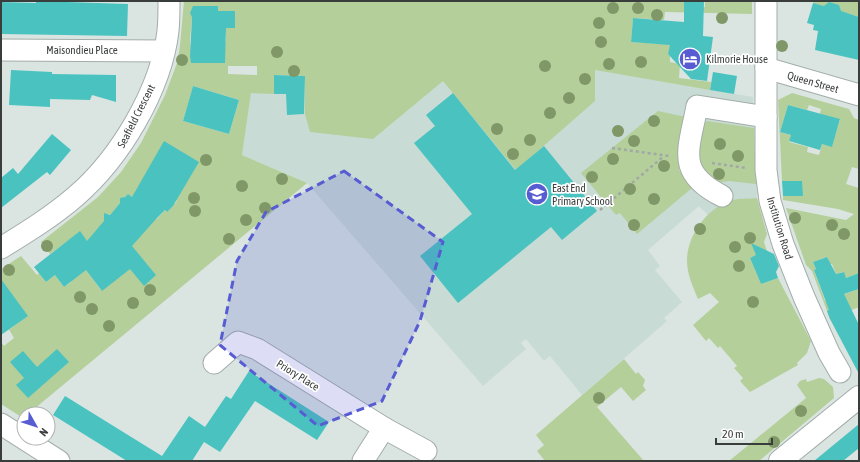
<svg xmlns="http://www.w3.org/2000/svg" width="860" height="462" font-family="'Asap Condensed',sans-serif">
	<rect width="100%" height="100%" fill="#dae5e1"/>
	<path fill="#c8dbd4" d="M305,55L595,70L753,97L757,198L732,200L708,215L699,206L648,250L660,266L655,270L682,302L664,318L667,321L582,395L550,356L544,361L526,339L521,343L526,349L483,386L307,183L242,155L251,93L304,94Z"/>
	<g fill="#b4cf9a" fill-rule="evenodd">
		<path d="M184,1H684V7H705V1H752V14L665,12L664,20L633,18L631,42L662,44L663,38L672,46L668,54L670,56V62L680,64L679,78L711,82L710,90L595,70V101L516,170L443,81L373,139L310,132L305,114V76L274,75V94L251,93L242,155L307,183L28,414H24L23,418L1,404V342L4,346L14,338L3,319L10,329L27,316L1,287V269L21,256L37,275L39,273L46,282L55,275L64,287L71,282L66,275L81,263L101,290L112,283L97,264L80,232L50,254L41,242L98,197L121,172L141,143L165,95L177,63L180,46ZM193,6H218V11L235,12V28L209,27L226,33V41H218L217,63H192L190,41ZM228,66H257V75L228,74ZM193,86L239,100L229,134L183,121ZM149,177L177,201L167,212L165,210L157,219L150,213L104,221V218L108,214L110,215L120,203L122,198L125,197L128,194L140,204Z"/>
		<path d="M815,1H859V17L813,3Z"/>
		<path d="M792,93L849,109L854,118L859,120V169L852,167L846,184L859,188V273L846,278L843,272L836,274L832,264H830L827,257L813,262L816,269L814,270L825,301L859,289V307L830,319L812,271L806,265L786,208L846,220L854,214L838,209L783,200V196H802V181H782L778,100ZM788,105L807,110L809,105L821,109L820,114L840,120L832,146L822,144L819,155L807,152L808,147L789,142L791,135L780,132Z"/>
		<path d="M658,111L686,117L679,170L692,188L637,234L620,213L616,215L581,173Z"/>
		<path d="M707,121L754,128L756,184L729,181L716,183L699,170V129Z"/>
		<path d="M757,198L767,234L764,242L767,251L750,258L761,284L778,278L811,341L807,353L797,363L798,365L750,392L740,381L743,378L734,368L737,366L720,346L718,348L709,338L706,341L693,325L719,302L710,293L698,299C693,287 687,274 687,261C687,235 707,208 732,200C740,198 749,199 757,198Z"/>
		<path d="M624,359L636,374L638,372L645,380L643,386L646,390L633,401L621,387L597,407L644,461H545L537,451L544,445L536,435Z"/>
		<path d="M819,378L824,379L833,387L834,398L759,461H729L806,398L797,385L800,381L806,379L807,382Z"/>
	</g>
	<g fill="#4ac3c0">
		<path d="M36,1L128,4L127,36L1,34V2L36,3Z"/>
		<path d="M684,1H704L703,36L713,37L707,81L691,79L668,54L670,45L631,42L633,18L684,22Z"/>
		<path d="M829,2L839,5L841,11L859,17V60L815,50L818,31L813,30L814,25L807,23L813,3L824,6Z"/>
		<path d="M193,6H218V11H235V28H226L225,63H191L190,56L192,17L190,13Z"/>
		<path d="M11,70L52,72V74L116,75V102L92,95L90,100L50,99V107L9,105Z"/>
		<path d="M713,72L737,76L734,94L710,90Z"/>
		<path d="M274,75L305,76L304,114L287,115L286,94H274Z"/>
		<path d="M193,86L239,100L229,134L183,121Z"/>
		<path d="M453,93L515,170L544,146L597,211L562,240L551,227L458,303L420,256L472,214L414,143L435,126L426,115Z"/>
		<path d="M788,105L840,119L832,147L822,144L820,150L789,141L791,135L780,132Z"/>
		<path d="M52,134L71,150L50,175L47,172L1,208V178L13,168L18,174Z"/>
		<path d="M164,141L199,162L173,206L167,212L165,210L156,219L132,246L156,275L144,286L130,269L102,291L86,270L64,287L55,275L46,282L34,267L80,231L87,241L104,221V213L110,215L120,203V198L125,197L128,194L132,197Z"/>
		<path d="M782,181H802L803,196H783Z"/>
		<path d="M751,243L774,254L779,266L776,272L778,278L761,284L750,258L756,255Z"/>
		<path d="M827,257L836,274L844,272L846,278L859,273V289L844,294L859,325V374L830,319L827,311L829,310L814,270L816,269L813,262Z"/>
		<path d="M1,279L28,316L1,335Z"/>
		<path d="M57,349L69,362L28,398L16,385L24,378L10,362L23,351L37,367Z"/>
		<path d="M249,371L329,422L317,440L255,401L220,452L204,442L192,461H127L53,415L65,396L162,456L189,416L205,427L226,396L231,399Z"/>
		<path d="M859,424V448L843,461H814Z"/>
	</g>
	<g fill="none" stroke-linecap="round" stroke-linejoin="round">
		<g stroke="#a3ada9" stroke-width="23">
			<g id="minor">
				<path d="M766,1V170L770,201L783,244L804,297L829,353L840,372"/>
				<path d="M1,50L164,51"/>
				<path d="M766,68L859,95"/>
				<path d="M722,196C675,172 689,150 697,106L766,117"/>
				<path d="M1,248C27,232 53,216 76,196C120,158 161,90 168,31C169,21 169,11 169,1"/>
				<path d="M214,363L238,342L257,349L384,428L363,461"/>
				<path d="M1,424L59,461"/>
				<path d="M384,428L426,451"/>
			</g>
		</g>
		<g stroke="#a3ada9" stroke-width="24">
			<path id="highway" d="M780,461L859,397"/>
		</g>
		<g stroke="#a1a9a6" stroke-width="2.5" stroke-dasharray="3 3" stroke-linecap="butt">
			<path d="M612,148L669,156"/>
			<path d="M712,163L746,168"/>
			<path d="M600,210L664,156"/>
		</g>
		<use href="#minor" stroke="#fff" stroke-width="21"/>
		<use href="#highway" stroke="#fff" stroke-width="22"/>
	</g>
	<g fill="#809767">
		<circle cx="613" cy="8" r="6"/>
		<circle cx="638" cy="8" r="6"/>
		<circle cx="657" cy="15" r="6"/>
		<circle cx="722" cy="18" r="6"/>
		<circle cx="599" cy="23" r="6"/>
		<circle cx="601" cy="42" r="6"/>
		<circle cx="782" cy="46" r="6"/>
		<circle cx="277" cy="52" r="6"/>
		<circle cx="182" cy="60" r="6"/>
		<circle cx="641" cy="62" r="6"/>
		<circle cx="609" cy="64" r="6"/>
		<circle cx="545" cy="66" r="6"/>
		<circle cx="294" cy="71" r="6"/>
		<circle cx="585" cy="79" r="6"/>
		<circle cx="569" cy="98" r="6"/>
		<circle cx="550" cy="113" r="6"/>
		<circle cx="654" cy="121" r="6"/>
		<circle cx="497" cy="129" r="6"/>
		<circle cx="618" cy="131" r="6"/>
		<circle cx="530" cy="140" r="6"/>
		<circle cx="634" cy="141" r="6"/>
		<circle cx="720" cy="144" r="6"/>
		<circle cx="513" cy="154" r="6"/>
		<circle cx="738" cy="156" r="6"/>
		<circle cx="613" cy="159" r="6"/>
		<circle cx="206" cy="160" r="6"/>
		<circle cx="664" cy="166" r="6"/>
		<circle cx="719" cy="174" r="6"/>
		<circle cx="592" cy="177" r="6"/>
		<circle cx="282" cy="179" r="6"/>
		<circle cx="242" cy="186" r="6"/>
		<circle cx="630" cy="189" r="6"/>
		<circle cx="194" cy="198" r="6"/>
		<circle cx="654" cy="199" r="6"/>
		<circle cx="265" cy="208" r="6"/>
		<circle cx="195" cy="211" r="6"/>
		<circle cx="795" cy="218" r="6"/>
		<circle cx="246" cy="220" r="6"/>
		<circle cx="634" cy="225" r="6"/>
		<circle cx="832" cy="225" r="6"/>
		<circle cx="700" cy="229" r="6"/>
		<circle cx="844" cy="234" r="6"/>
		<circle cx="750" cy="238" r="6"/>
		<circle cx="229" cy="239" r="6"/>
		<circle cx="47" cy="246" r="6"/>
		<circle cx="735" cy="247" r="6"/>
		<circle cx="739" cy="266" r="6"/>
		<circle cx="9" cy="270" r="6"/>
		<circle cx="150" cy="290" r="6"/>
		<circle cx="80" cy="297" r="6"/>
		<circle cx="753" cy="302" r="6"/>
		<circle cx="133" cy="303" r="6"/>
		<circle cx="92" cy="309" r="6"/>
		<circle cx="109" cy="326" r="6"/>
		<circle cx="599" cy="398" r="6"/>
		<circle cx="801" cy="411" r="6"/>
		<circle cx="774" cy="442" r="6"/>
	</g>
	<path fill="#575cd3" fill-opacity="0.2" stroke="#575cd3" stroke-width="3" stroke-dasharray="8 5" stroke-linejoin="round" d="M344,171L443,242L420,321L382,401L318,426L220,345L237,261L266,212Z"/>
	<defs>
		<g id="hotel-disc" transform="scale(1.15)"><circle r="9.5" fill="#575cd3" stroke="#fff"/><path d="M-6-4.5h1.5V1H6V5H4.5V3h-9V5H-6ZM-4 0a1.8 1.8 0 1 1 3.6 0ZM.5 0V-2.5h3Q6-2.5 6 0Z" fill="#fff"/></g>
		<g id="school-disc" transform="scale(1.15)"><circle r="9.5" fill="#575cd3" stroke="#fff"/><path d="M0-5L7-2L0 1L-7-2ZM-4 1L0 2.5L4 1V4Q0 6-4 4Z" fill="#fff"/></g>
	</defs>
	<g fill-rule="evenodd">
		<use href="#hotel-disc" x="690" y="59"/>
		<use href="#school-disc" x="537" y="194"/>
	</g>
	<g text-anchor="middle" stroke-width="3.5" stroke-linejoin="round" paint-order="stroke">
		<g font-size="11" fill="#393d3b" stroke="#fff">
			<text x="82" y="54">Maisondieu Place</text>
			<text transform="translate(813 82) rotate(16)" y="4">Queen Street</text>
			<text transform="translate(136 116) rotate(-63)" y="4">Seafield Crescent</text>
			<text transform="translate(780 228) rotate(73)" y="4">Institution Road</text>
			<text transform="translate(298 375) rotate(32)" y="4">Priory Place</text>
		</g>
		<g font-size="11" fill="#393d3b" stroke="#fff" text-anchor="start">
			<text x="706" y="63">Kilmorie House</text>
			<text x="552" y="192">East End<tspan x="552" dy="13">Primary School</tspan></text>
		</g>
	</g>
	<rect width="860" height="462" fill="none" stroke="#393d3b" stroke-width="4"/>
	<g transform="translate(36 426) rotate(129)"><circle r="19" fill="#ffffff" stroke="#b0b1b1"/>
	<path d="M0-3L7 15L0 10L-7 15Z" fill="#575cd3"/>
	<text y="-6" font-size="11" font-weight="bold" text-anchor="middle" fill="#393d3b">N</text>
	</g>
	<path d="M716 438v6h56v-6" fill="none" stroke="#393d3b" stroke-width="2"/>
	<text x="722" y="438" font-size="12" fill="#393d3b" stroke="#ffffff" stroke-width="3" paint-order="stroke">20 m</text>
</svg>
